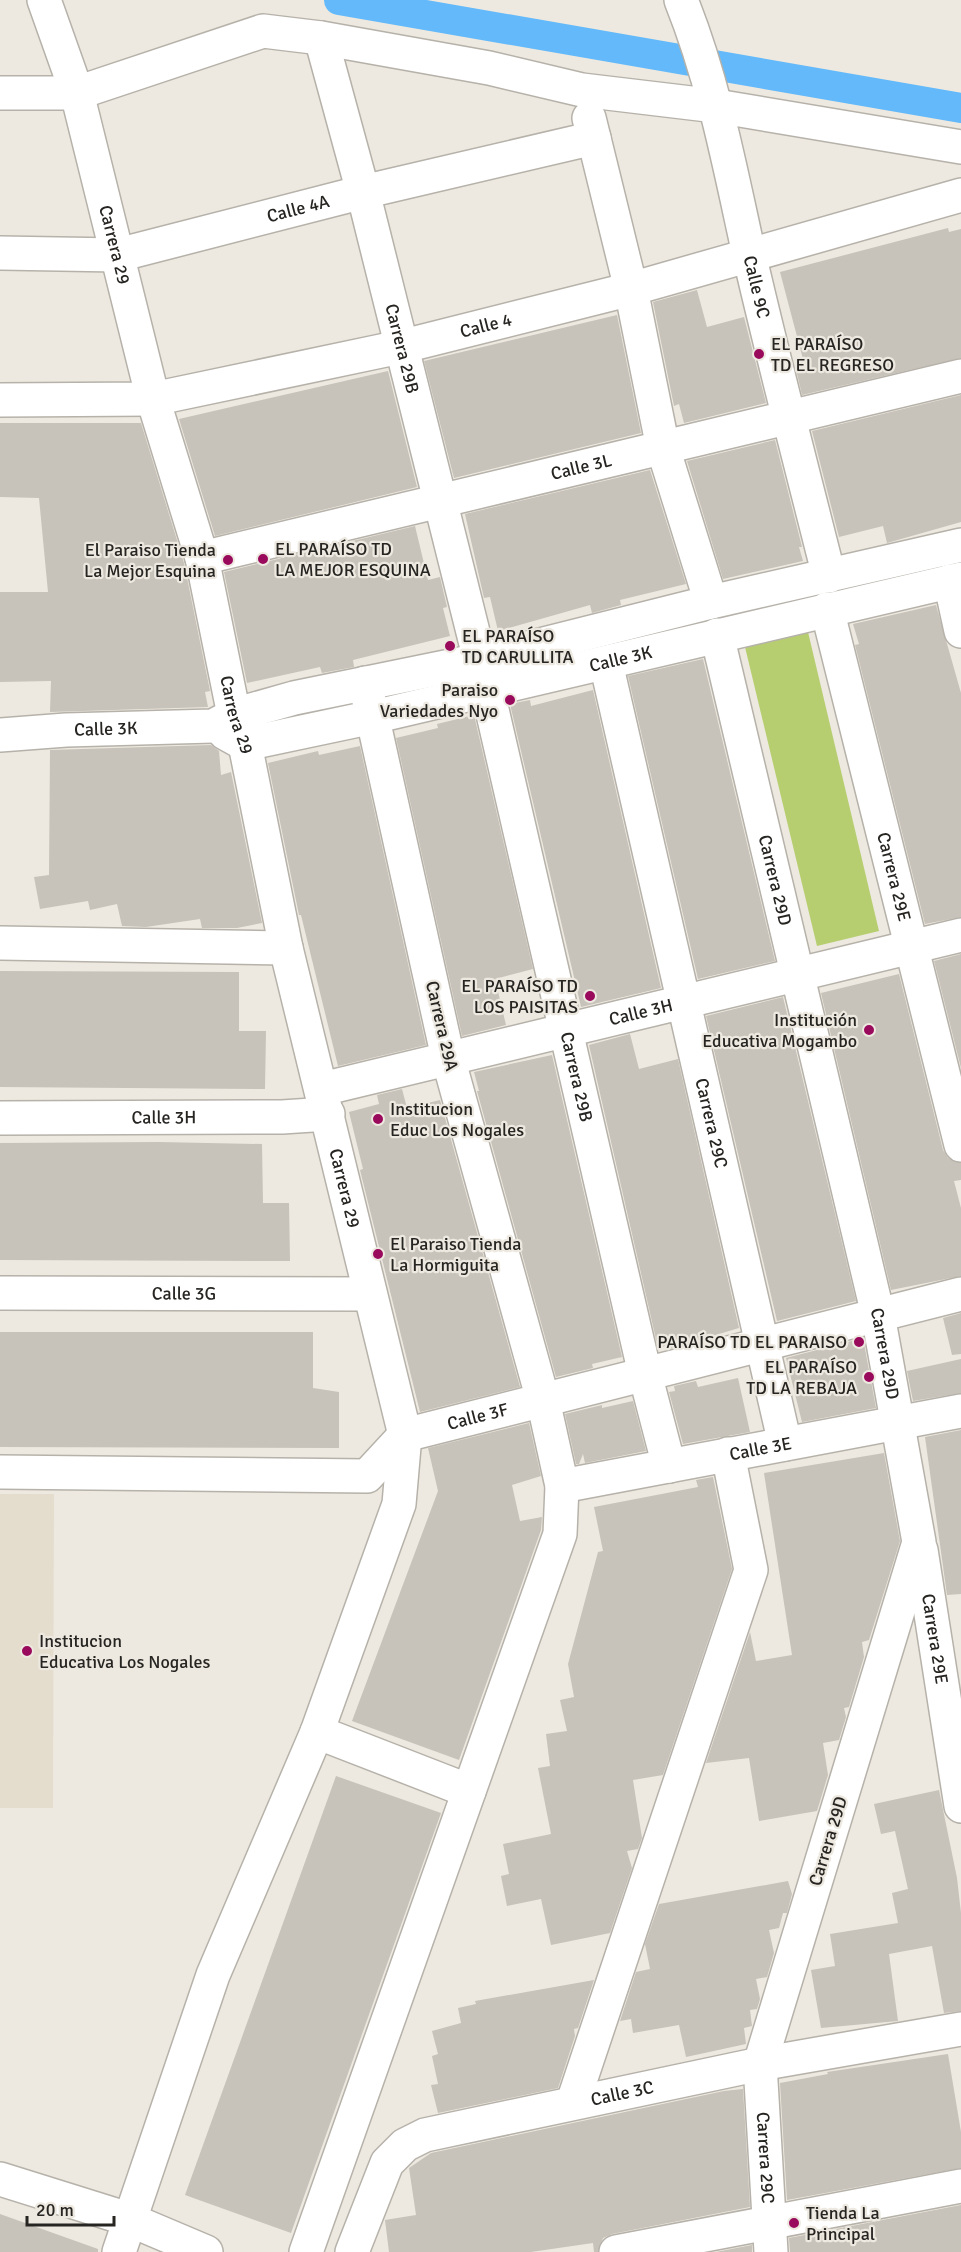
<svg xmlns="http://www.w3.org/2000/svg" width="961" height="2252" font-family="Signika,sans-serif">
	<rect width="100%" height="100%" fill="#ede9e0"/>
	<path fill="#e4dccd" d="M0,1494H54L53,1808H0Z"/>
	<path fill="#b6ce70" d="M808,632L879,931L817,946L745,647Z"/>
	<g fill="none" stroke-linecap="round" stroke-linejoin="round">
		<path stroke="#63b9f9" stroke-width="30" d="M339,0L961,108"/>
	</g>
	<g fill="#c7c2ba">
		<path d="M948,228L949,232L961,229V358L802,395L795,365L804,363L780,272Z"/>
		<path d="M697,290L707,327L744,317L766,403L684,423L679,404L674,406L653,302Z"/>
		<path d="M617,315L641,433L454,478L424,361Z"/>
		<path d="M388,371L417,487L215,536L179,419Z"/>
		<path d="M961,395V522L887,543L883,526L839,537L812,431Z"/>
		<path d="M0,423H141L184,563L210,691L205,692L208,707L50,712L51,681L0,682V592H48L39,498L0,497Z"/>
		<path d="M775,440L802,547H799L803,561L723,579L687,461Z"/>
		<path d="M650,470L686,584L620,600L621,605L592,613L590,605L498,631L490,597L484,598L465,514Z"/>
		<path d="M415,526L428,580L440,577L447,607L443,608L450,636L353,660L354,667L322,673L320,667L247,683L224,572Z"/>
		<path d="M936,605L961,693V917L925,924L855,645L859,644L853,624Z"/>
		<path d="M703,659L775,961L698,979L628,676Z"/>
		<path d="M593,690L661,988L581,1007L510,704L530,700L531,706Z"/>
		<path d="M474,715L533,969L495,979L506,1025L462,1036L396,738L438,728L437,724Z"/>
		<path d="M211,745L219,751L221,775L231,772L262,923L237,928H202L200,919L146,927L122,926L117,904L90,910L88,901L40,909L34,877L49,875L50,750Z"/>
		<path d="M360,746L426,1045L338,1066L301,915H299L268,763L318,751L319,755Z"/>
		<path d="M961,954V1068L934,961Z"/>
		<path d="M0,971L239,972V1031H266L265,1089L0,1087Z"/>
		<path d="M899,974L943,1150L948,1158L961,1163V1180L954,1181L961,1208V1276L891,1290L821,993Z"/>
		<path d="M783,997L856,1301L777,1321L706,1016Z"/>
		<path d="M630,1034L639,1069L678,1059L739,1328L666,1350L665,1346L658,1348L589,1045Z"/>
		<path d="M552,1055L622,1357L592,1364L593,1368L556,1377L477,1091H479L474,1072Z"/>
		<path d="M402,1089L407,1108L440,1100L520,1387L420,1412L360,1170L363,1169L349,1112L379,1104L377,1095Z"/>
		<path d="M159,1142L262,1144L263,1203H289L290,1261L0,1260V1143Z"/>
		<path d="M961,1313V1354L952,1355L943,1318Z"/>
		<path d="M0,1332H313V1388L339,1392V1448L0,1447Z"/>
		<path d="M863,1338L876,1408L802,1422L786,1358Z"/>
		<path d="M961,1359V1393L913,1401L907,1371Z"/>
		<path d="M738,1378L750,1432L683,1444L669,1392L675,1391L674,1386L696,1381L698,1387Z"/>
		<path d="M633,1401L646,1451L585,1463L583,1454L579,1464H576L565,1414L602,1405V1408Z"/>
		<path d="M529,1423L541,1476L512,1485L520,1521L542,1517L541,1530L459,1760L352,1721L438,1491L428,1448Z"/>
		<path d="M961,1430V1594L947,1595L925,1437Z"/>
		<path d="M884,1453L900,1541L869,1640L862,1642L864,1657L849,1707L844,1708L846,1717L839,1740L823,1743L828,1775L817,1811L759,1821L749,1758L706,1763L750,1632L756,1661L792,1655L764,1473Z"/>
		<path d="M713,1477L732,1569L663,1775L633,1780L642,1838L638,1849L627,1851L632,1868L610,1933L551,1945L541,1899L507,1906L501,1876L509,1874L503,1844L551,1834L538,1768L550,1766L546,1734L567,1731L560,1700L574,1697L568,1664L598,1552L603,1551L594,1507L698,1487L696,1480Z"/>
		<path d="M336,1776L441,1813L291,2233L185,2195Z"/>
		<path d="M939,1790L957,1878L961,1913V2011L944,2013L932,1946L889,1954L898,2021L821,2028L811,1970L835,1966L830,1934L898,1923L892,1893L908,1889L895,1831L881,1834L874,1804Z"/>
		<path d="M788,1881L792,1894L787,1913H783L779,1928L769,1930L774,1953L767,1977L756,1979L760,1999L757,2009L750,2010L752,2026L744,2028L746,2044L686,2057L679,2025L633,2033L631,2019L620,2021L636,1972L650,1969L645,1944L659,1904Z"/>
		<path d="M594,1980L578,2028L574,2029L575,2036L558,2088L438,2113L431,2085L438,2084L432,2056L438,2054L432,2031L461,2023L458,2008L476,2004L475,2001Z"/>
		<path d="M948,2054L961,2132V2168L787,2200L780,2083L828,2074L827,2072Z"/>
		<path d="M743,2089L750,2207L612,2234L603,2238L598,2252H594L593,2243L531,2252H389L385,2220L416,2215L409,2168L431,2153L724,2091Z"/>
		<path d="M961,2205V2252H790L789,2238Z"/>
		<path d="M0,2214L98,2249V2252H0Z"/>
		<path d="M752,2245V2252H716Z"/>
	</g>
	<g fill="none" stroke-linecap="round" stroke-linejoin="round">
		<g stroke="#b6b2aa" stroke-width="36">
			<g id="minor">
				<path id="s1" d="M44,0L77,93L153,399L202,558L234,715L245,744L286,948L405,1435L399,1504L317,1732L213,1975L119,2252"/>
				<path id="s2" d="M681,0C714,82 730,168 749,254C774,362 802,469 829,576"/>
				<path id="s3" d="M321,38L363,192L480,660"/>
				<path d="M0,93H77L263,31L321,38L489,68L582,90L716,106L961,147"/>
				<path d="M589,118L631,289L663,448L711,602"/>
				<path id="s4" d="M0,253L118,255L363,192L594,138"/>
				<path id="s5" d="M0,400L153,399L400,347L631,289L961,195"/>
				<path id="s6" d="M202,558L961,376"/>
				<path d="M950,581L961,631"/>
				<path id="s7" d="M827,609L961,1145"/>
				<path id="s8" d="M717,635L878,1315L919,1542L760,2064L771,2252"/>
				<path id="s9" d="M606,663L785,1444"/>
				<path id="s10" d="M487,688L645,1374L669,1466"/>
				<path id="s11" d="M225,733L245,744L373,717L961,579"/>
				<path id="s12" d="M0,735L66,730L213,726L234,715L294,698L480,660L711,602L961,545"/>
				<path d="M0,943L286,948"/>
				<path id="s13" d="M322,1089L961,935"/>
				<path id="s14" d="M0,1118L282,1117L328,1114"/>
				<path id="s15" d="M0,1293L370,1294"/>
				<path id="s16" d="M0,1472L367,1476L405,1435L961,1294"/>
				<path id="s17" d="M562,1486L961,1411"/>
				<path id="s18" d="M921,1550L961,1806"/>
				<path d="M317,1732L469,1791"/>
				<path d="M573,2102L751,1570L728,1454"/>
				<path d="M0,2179L128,2219L206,2252"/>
				<path d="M306,2252L560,1534L562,1486L543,1400L448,1058L365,683"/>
				<path id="s19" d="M352,2252L387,2163L405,2145L425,2135L760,2064L961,2029"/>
				<path d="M616,2252L961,2186"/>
			</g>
		</g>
		<use href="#minor" stroke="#fff" stroke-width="33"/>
	</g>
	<g fill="#9a0a5c" stroke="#ede9e0" stroke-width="2">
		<circle cx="759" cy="354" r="6"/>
		<circle cx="263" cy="559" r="6"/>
		<circle cx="228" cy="560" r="6"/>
		<circle cx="450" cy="646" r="6"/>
		<circle cx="510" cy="700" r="6"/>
		<circle cx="590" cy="996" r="6"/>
		<circle cx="869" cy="1030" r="6"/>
		<circle cx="378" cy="1119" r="6"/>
		<circle cx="378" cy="1254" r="6"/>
		<circle cx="859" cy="1342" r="6"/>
		<circle cx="869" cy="1377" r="6"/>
		<circle cx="27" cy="1651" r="6"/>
		<circle cx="794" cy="2223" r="6"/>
	</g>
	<g text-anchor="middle" stroke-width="4.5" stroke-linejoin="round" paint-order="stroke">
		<g font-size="18" fill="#272522" stroke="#ede9e0">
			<text dy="6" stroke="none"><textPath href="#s4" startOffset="304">Calle 4A</textPath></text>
			<text dy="6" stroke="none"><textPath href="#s1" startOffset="255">Carrera 29</textPath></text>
			<text dy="6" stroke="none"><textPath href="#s2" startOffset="297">Calle 9C</textPath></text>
			<text dy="6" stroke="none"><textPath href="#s5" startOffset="494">Calle 4</textPath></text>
			<text dy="6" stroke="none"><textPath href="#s3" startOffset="321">Carrera 29B</textPath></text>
			<text dy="6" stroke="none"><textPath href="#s6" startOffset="390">Calle 3L</textPath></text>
			<text dy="6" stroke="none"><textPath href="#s11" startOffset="408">Calle 3K</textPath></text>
			<text dy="6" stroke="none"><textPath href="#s1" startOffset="741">Carrera 29</textPath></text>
			<text dy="6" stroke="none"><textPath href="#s12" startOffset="106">Calle 3K</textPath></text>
			<text dy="6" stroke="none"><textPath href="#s7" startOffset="276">Carrera 29E</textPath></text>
			<text dy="6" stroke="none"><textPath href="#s8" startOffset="252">Carrera 29D</textPath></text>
			<text dy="6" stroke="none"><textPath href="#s13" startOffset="328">Calle 3H</textPath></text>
			<text transform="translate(442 1026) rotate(77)" y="6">Carrera 29A</text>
			<text dy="6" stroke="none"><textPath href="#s10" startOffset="399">Carrera 29B</textPath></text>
			<text dy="6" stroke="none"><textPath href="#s14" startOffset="164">Calle 3H</textPath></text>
			<text dy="6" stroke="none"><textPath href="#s9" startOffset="472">Carrera 29C</textPath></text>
			<text dy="6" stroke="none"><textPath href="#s1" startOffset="1227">Carrera 29</textPath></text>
			<text dy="6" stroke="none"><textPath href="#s15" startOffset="184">Calle 3G</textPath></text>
			<text dy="6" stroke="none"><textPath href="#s8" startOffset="738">Carrera 29D</textPath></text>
			<text dy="6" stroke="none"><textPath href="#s16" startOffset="498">Calle 3F</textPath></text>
			<text dy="6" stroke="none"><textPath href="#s17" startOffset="202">Calle 3E</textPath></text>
			<text dy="6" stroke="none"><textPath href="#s18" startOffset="90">Carrera 29E</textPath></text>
			<text transform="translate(828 1841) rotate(-73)" y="6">Carrera 29D</text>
			<text dy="6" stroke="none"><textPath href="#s19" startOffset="345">Calle 3C</textPath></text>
			<text dy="6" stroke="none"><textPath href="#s8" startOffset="1569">Carrera 29C</textPath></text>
		</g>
		<g font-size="18" fill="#272522" stroke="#ede9e0" text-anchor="start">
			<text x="771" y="350">EL PARAÍSO<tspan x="771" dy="21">TD EL REGRESO</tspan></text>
			<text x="275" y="555">EL PARAÍSO TD<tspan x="275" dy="21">LA MEJOR ESQUINA</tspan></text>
			<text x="216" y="556" text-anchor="end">El Paraiso Tienda<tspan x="216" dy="21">La Mejor Esquina</tspan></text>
			<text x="462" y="642">EL PARAÍSO<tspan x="462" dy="21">TD CARULLITA</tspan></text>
			<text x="498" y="696" text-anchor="end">Paraiso<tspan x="498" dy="21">Variedades Nyo</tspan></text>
			<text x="578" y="992" text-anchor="end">EL PARAÍSO TD<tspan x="578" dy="21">LOS PAISITAS</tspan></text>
			<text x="857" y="1026" text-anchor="end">Institución<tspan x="857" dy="21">Educativa Mogambo</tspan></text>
			<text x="390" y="1115">Institucion<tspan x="390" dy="21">Educ Los Nogales</tspan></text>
			<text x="390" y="1250">El Paraiso Tienda<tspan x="390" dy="21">La Hormiguita</tspan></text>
			<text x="847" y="1348" text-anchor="end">PARAÍSO TD EL PARAISO</text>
			<text x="857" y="1373" text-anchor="end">EL PARAÍSO<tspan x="857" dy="21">TD LA REBAJA</tspan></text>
			<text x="39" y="1647">Institucion<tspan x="39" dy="21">Educativa Los Nogales</tspan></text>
			<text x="806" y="2219">Tienda La<tspan x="806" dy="21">Principal</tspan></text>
		</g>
	</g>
	<path d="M27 2216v9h87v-9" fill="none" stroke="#272522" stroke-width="3"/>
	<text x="36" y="2216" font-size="18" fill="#272522" stroke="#ede9e0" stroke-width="4.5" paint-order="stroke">20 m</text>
</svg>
